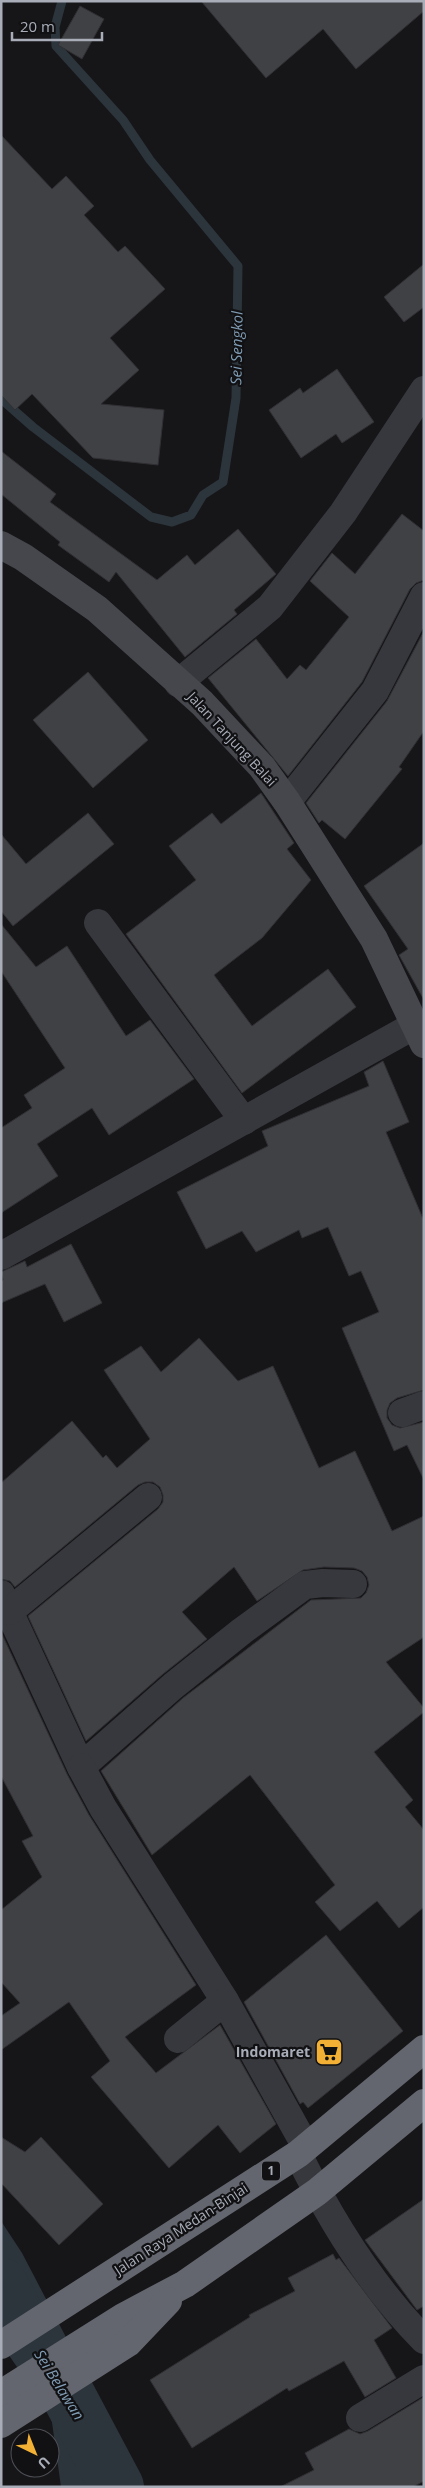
<svg xmlns="http://www.w3.org/2000/svg" width="425" height="2488" font-family="'Open Sans',sans-serif">
	<rect width="100%" height="100%" fill="#161618"/>
	<path fill="#2c353c" d="M1,2221L22,2253L92,2387L91,2455L109,2487H61L51,2415L1,2320Z"/>
	<g fill="none" stroke-linecap="round" stroke-linejoin="round">
		<path stroke="#2c353c" stroke-width="9" d="M1,399L33,427L151,517L172,522L191,515L203,495L223,482L236,398L238,266L150,160L123,120L56,46L55,27L62,1"/>
		<path stroke="#2c353c" stroke-width="54" d="M1,2284L29,2337L65,2389L117,2487"/>
	</g>
	<g fill="#404145" stroke="#303034">
		<path d="M201,1H424V11L356,69L323,29L266,78Z"/>
		<path d="M80,6L104,19L82,59L58,45Z"/>
		<path d="M1,135L52,189L66,176L94,206L84,215L118,252L125,246L165,289L110,338L139,370L101,404L164,410L158,465L93,458L32,394L15,410L1,395Z"/>
		<path d="M424,264V307L404,322L384,297Z"/>
		<path d="M337,369L374,422L342,443L336,434L301,458L269,410L300,388L303,393Z"/>
		<path d="M1,451L56,494L50,502L157,580L187,555L195,565L238,529L276,574L234,610L237,614L185,657L116,572L109,582L58,545L60,542L1,494Z"/>
		<path d="M402,514L424,531V580L416,583L410,589L362,682L288,776L208,678L256,639L287,679L300,665L306,670L349,617L310,581L332,553L355,574Z"/>
		<path d="M424,631V731L399,767L402,769L345,839L322,820L319,823L306,803L387,701Z"/>
		<path d="M88,672L148,740L93,788L33,720Z"/>
		<path d="M261,793L294,843L287,849L311,880L262,938L214,975L252,1026L328,969L356,1007L242,1093L126,934L196,880L169,846L212,813L221,824Z"/>
		<path d="M88,813L114,844L13,926L1,911V834L26,864Z"/>
		<path d="M424,843V1000L399,955L408,949L364,886Z"/>
		<path d="M1,924L36,967L67,946L126,1036L150,1020L194,1079L109,1135L92,1108L37,1144L58,1176L1,1213V1128L32,1108L24,1095L65,1068L1,971Z"/>
		<path d="M383,1061L409,1122L386,1132L424,1221V1390L397,1398L390,1403L387,1410V1418L392,1425L400,1428L424,1422V1480L407,1445L394,1451L342,1328L379,1312L361,1271L349,1276L328,1227L302,1238L299,1230L256,1252L242,1231L206,1249L177,1192L268,1146L262,1131L369,1086L364,1072Z"/>
		<path d="M71,1244L102,1303L64,1322L45,1284L1,1303V1281L3,1280L1,1272L25,1261L27,1267Z"/>
		<path d="M199,1338L238,1381L273,1366L319,1468L355,1451L392,1531L424,1516V1637L386,1662L424,1708V1712L374,1752L413,1800L405,1807L424,1830V1907L399,1928L377,1901L340,1931L315,1902L335,1885L250,1775L152,1855L101,1771L183,1698L311,1600L361,1598L366,1593L369,1585L367,1577L362,1571L354,1568L324,1567L303,1570L257,1601L234,1567L182,1612L207,1639L163,1674L86,1741L28,1616L158,1509L163,1502V1495L160,1487L153,1482H145L138,1485L15,1587L10,1581L1,1579V1483L72,1421L103,1458L106,1455L117,1468L150,1439L104,1370L141,1346L161,1372Z"/>
		<path d="M1,1632L67,1774L89,1815L196,1985L125,2037L156,2073L220,2025L276,2124L240,2153L218,2125L169,2168L91,2077L110,2061L69,2002L1,2050V2016L20,2003L1,1982V1910L42,1877L22,1841L33,1836L1,1776Z"/>
		<path d="M326,1935L403,2031L308,2108L303,2102L300,2104L244,2002Z"/>
		<path d="M1,2137L25,2152L41,2137L103,2204L59,2245L1,2183Z"/>
		<path d="M424,2199V2306L417,2310L365,2240Z"/>
		<path d="M333,2254L336,2260L339,2258L392,2328L374,2340L396,2378L365,2397L344,2361L289,2391L287,2388L192,2448L150,2380L250,2317L249,2315L295,2291L288,2278Z"/>
		<path d="M424,2397V2481L413,2487H280L314,2470L305,2453L349,2429L360,2434L368,2431Z"/>
	</g>
	<g fill="none" stroke-linecap="round" stroke-linejoin="round">
		<g stroke="#37383d" stroke-width="28">
			<path d="M178,683L270,607L343,513L424,390"/>
			<path d="M287,802L375,691L424,596"/>
			<path d="M98,923L244,1121"/>
			<path d="M1,1256L415,1025"/>
			<path d="M402,1413L424,1405"/>
			<path d="M1,1594L81,1767L173,1686L242,1631L305,1585L323,1583L353,1584"/>
			<path d="M10,1611L148,1497"/>
			<path d="M81,1767L103,1808L225,2001L306,2147"/>
			<path d="M178,2039L225,2001"/>
			<path d="M298,2154C331,2221 371,2286 424,2340"/>
			<path d="M360,2418L424,2379"/>
		</g>
		<path stroke="#45474d" stroke-width="28" d="M1,545L23,557L97,609L202,703L262,767L287,802L374,939L424,1044"/>
		<g stroke="#63666e" stroke-width="28">
			<path d="M1,2345L298,2154L424,2049"/>
			<path d="M1,2394L123,2317L185,2284L317,2192L424,2103"/>
			<path d="M1,2424L128,2343L168,2301"/>
		</g>
	</g>
	<defs>
		<g id="supermarket-square" transform="scale(1.4375)"><rect x="-9" y="-9" width="18" height="18" rx="4" fill="#f2b134" stroke="#111113"/><path d="M-6-5.5h2.5l.6 2H6L4.5 2H-2.5L-4.4-4H-6ZM-1.5 3.2a1.3 1.3 0 1 0 .1 0ZM3 3.2a1.3 1.3 0 1 0 .1 0Z" fill="#111"/></g>
	</defs>
	<g fill-rule="evenodd">
		<use href="#supermarket-square" x="329" y="2052"/>
	</g>
	<g text-anchor="middle" stroke-width="4.5" stroke-linejoin="round" paint-order="stroke">
		<rect fill="#111113" stroke="#7b7e86" stroke-width="1" x="262" y="2161.5" width="18" height="19" rx="4"/>
		<g font-size="12" font-weight="bold" fill="#a8adb8">
			<text x="271" y="2175">1</text>
		</g>
		<g font-size="14" fill="#a8adb8" stroke="#111113">
			<text transform="translate(232 739) rotate(47)" y="5">Jalan Tanjung Balai</text>
			<text transform="translate(181 2229) rotate(-33)" y="5">Jalan Raya Medan-Binjai</text>
		</g>
		<g font-size="14" font-weight="bold" fill="#a8adb8" stroke="#111113" text-anchor="end">
			<text x="310" y="2057">Indomaret</text>
		</g>
		<g font-size="15" font-style="italic" fill="#7f9bb3" stroke="#111113">
			<text transform="translate(237 348) rotate(-89)" y="5">Sei Sengkol</text>
			<text transform="translate(59 2385) rotate(58)" y="5">Sei Belawan</text>
		</g>
	</g>
	<rect width="425" height="2488" fill="none" stroke="#a8adb8" stroke-width="5"/>
	<g transform="translate(35 2453) rotate(137)"><circle r="24" fill="#111113" stroke="#4d4f55"/>
	<path d="M0-4L9 19L0 12L-9 19Z" fill="#f2b134"/>
	<text y="-8" font-size="14" font-weight="bold" text-anchor="middle" fill="#a8adb8">U</text>
	</g>
	<path d="M12 32v8h90v-8" fill="none" stroke="#a8adb8" stroke-width="2.5"/>
	<text x="20" y="32" font-size="15" fill="#a8adb8" stroke="#111113" stroke-width="4" paint-order="stroke">20 m</text>
</svg>
